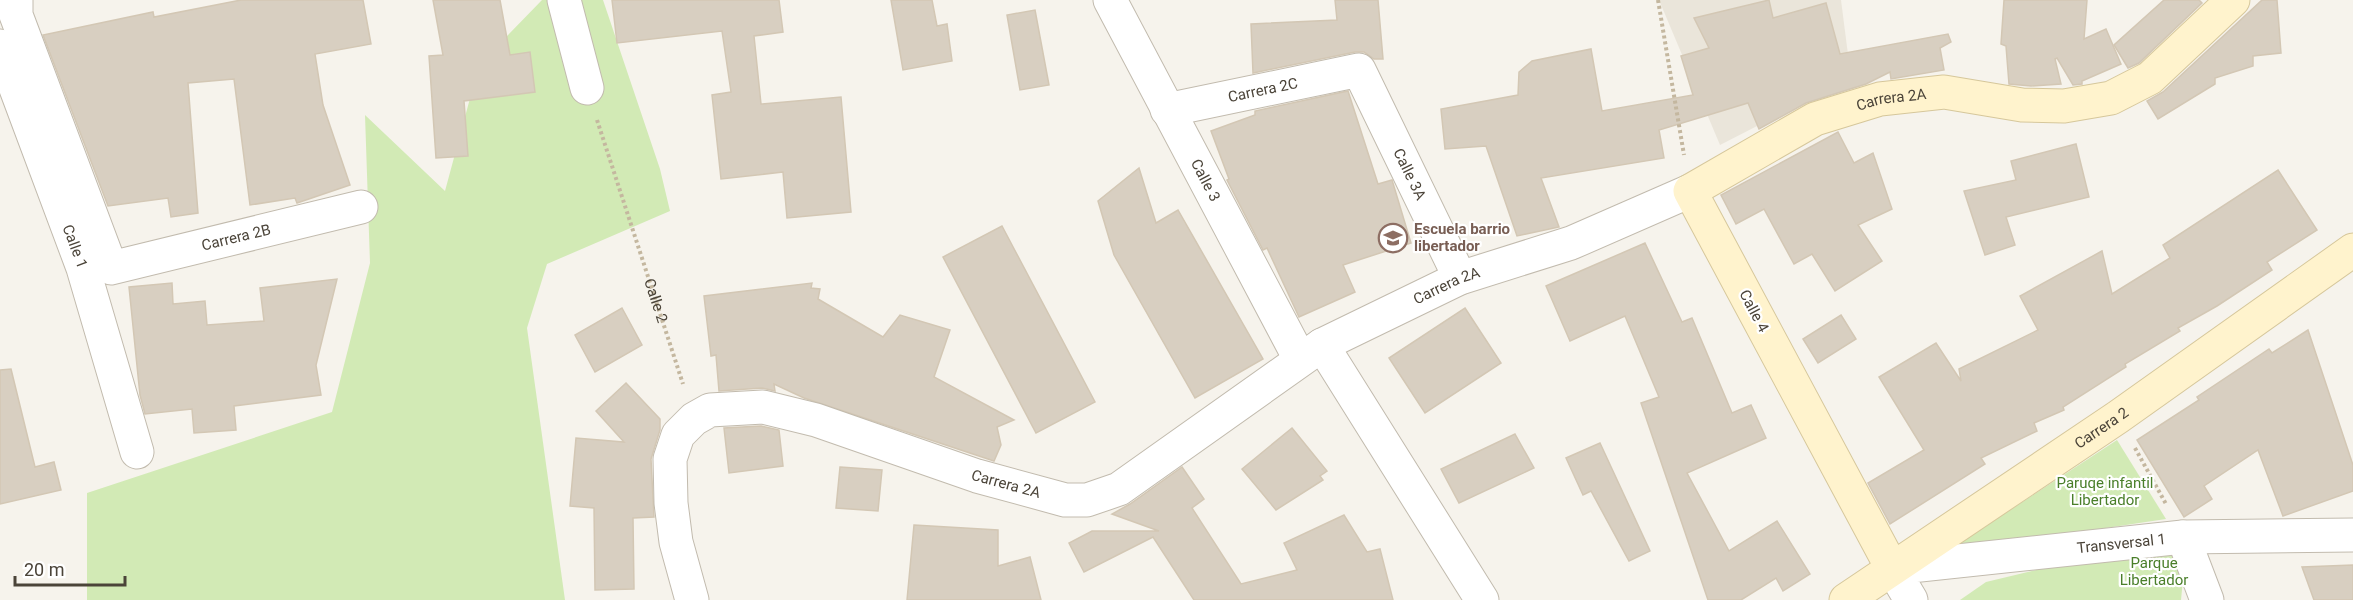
<svg xmlns="http://www.w3.org/2000/svg" width="2353" height="600" font-family="Roboto,sans-serif">
	<rect width="100%" height="100%" fill="#f6f3ec"/>
	<path fill="#eae5da" d="M1659,0H1841L1851,78L1720,145Z"/>
	<g fill="#d2eab5">
		<path d="M542,0H603L660,169L670,211L547,264L527,328L565,600H87V493L332,412L370,263L365,115L445,191L479,65Z"/>
		<path d="M2117,440L2166,519L1946,552Z"/>
		<path d="M2159,541L2185,558L2181,600H1960L1986,582Z"/>
	</g>
	<g fill="#d8cfc1" stroke="#d3c7b4" stroke-width="1.5">
		<path d="M241,0H363L371,44L315,54L323,105L350,185L297,203L295,198L250,205L234,79L188,83L198,213L171,217L168,198L108,206L43,35L153,12L154,17Z"/>
		<path d="M433,0H500L510,55L530,52L535,92L464,101L468,156L436,158L429,56L443,55Z"/>
		<path d="M612,0H779L783,32L754,36L761,104L841,97L851,212L787,218L783,172L721,179L712,95L731,92L722,31L617,43Z"/>
		<path d="M891,0H932L937,26L947,24L952,61L903,70Z"/>
		<path d="M1335,0H1378L1383,59H1374L1364,52H1355L1253,73L1251,24L1337,20Z"/>
		<path d="M1769,0L1773,18L1826,3L1840,54L1948,34L1951,42L1940,48L1944,70L1891,79L1890,72L1866,84L1806,103L1759,129L1748,103L1659,130L1664,158L1541,178L1559,227L1517,236L1486,146L1445,149L1441,109L1518,95L1519,72L1532,61L1591,49L1602,111L1693,95L1681,56L1709,48L1694,18Z"/>
		<path d="M2004,0H2087L2084,39L2106,29L2121,64L2082,81V84L2073,85L2057,58L2055,59L2061,84L2031,86L2009,84L2006,46L2001,44Z"/>
		<path d="M2164,0H2199L2202,3L2139,63L2128,68L2114,45Z"/>
		<path d="M2262,0H2277L2281,53L2253,56V66L2215,78V84L2158,119L2147,101L2163,92Z"/>
		<path d="M1035,10L1049,85L1020,90L1007,15Z"/>
		<path d="M1348,91L1378,184L1392,180L1411,243L1343,265L1355,292L1299,317L1267,248L1263,250L1227,180L1229,179L1211,131L1255,115V111Z"/>
		<path d="M1838,132L1854,163L1873,153L1892,209L1858,225L1882,261L1835,291L1812,254L1794,264L1764,209L1736,224L1721,195Z"/>
		<path d="M2076,144L2089,197L2006,217L2015,245L1985,255L1964,191L2016,180L2011,161Z"/>
		<path d="M1139,168L1156,223L1178,210L1263,359L1195,398L1114,255L1098,201Z"/>
		<path d="M2278,170L2317,230L2267,262L2272,270L2217,306L2178,328L2180,331L2125,364L2126,367L2063,407L2064,410L2034,423L2037,431L1981,458L1985,464L1890,524L1868,483L1924,450L1879,377L1936,343L1961,381L1959,369L2038,330L2020,296L2102,251L2112,294L2170,258L2163,245Z"/>
		<path d="M1002,226L1095,402L1036,433L943,257Z"/>
		<path d="M1645,243L1682,322L1692,318L1732,413L1751,405L1766,438L1687,473L1729,551L1777,521L1810,574L1783,591L1776,578L1741,600H1708L1641,403L1659,397L1625,316L1570,341L1546,286Z"/>
		<path d="M337,279L316,365L321,395L234,406L236,430L194,433L192,409L145,414L140,395L129,287L172,283L173,304L205,301L207,325L264,321L260,288Z"/>
		<path d="M812,283L811,288L820,289L818,299L883,337L900,315L950,330L934,377L1014,420L997,427L1001,445L994,461L804,398L774,384L775,391L762,388L719,391L716,355L711,356L704,296Z"/>
		<path d="M622,308L642,345L595,372L575,335Z"/>
		<path d="M1465,308L1501,363L1425,413L1389,358Z"/>
		<path d="M1841,315L1856,339L1818,363L1803,339Z"/>
		<path d="M2308,330L2353,465V491L2283,516L2258,450L2204,486L2212,499L2184,517L2137,440L2199,400L2197,397L2269,349L2272,353Z"/>
		<path d="M11,369L35,467L54,462L61,490L0,504V370Z"/>
		<path d="M626,383L660,419V430L651,459L654,517L633,518L634,589L595,590L594,508L570,506L576,438L624,442L596,411Z"/>
		<path d="M761,426L779,430L783,466L729,473L724,428Z"/>
		<path d="M1292,428L1327,471L1320,476L1323,480L1276,510L1242,469Z"/>
		<path d="M1515,434L1534,468L1459,503L1441,469Z"/>
		<path d="M1600,443L1650,551L1629,561L1591,491L1583,495L1566,458Z"/>
		<path d="M840,467L882,470L878,511L836,508Z"/>
		<path d="M1182,467L1204,499L1192,508L1241,584L1297,570L1284,543L1344,515L1367,552L1380,549L1393,600H1194L1153,537L1084,572L1069,543L1092,531H1159L1112,514L1130,504Z"/>
		<path d="M914,525L998,530V566L1030,557L1041,600H907Z"/>
		<path d="M2353,565V600H2314L2302,567Z"/>
	</g>
	<g fill="none" stroke-linecap="round" stroke-linejoin="round">
		<g stroke="#c2bbae" stroke-width="35">
			<g id="street">
				<path id="s2" d="M16,0V15L111,268L361,207"/>
				<path d="M564,0L587,88"/>
				<path id="s3" d="M1110,0L1300,359"/>
				<path id="s4" d="M0,46L83,268L137,452"/>
				<path id="s5" d="M1167,110L1359,70L1460,278"/>
				<path d="M1322,345L1482,600"/>
				<path d="M2183,537L2207,600"/>
				<path id="s6" d="M692,600L676,542L671,503L670,459L678,435L694,419L710,410L763,407L816,420L977,476L1065,500H1087L1119,489L1322,345L1460,278L1571,243L1690,191"/>
				<path id="s7" d="M1911,600L1892,568L2183,537L2353,535"/>
			</g>
		</g>
		<g stroke="#d6c79b" stroke-width="35">
			<g id="secondary">
				<path id="s8" d="M1892,568L1690,191L1815,119L1880,99L1944,92L2022,105L2064,106L2111,98L2150,78L2233,0"/>
				<path id="s9" d="M1846,600L2118,417L2353,250"/>
			</g>
		</g>
		<g stroke="#c4b79f" stroke-width="4" stroke-dasharray="3 3" stroke-linecap="butt">
			<path d="M1658,0L1684,155"/>
			<path id="s1" d="M597,120L683,384"/>
			<path d="M2135,448L2166,504"/>
		</g>
		<use href="#street" stroke="#fff" stroke-width="33"/>
		<use href="#secondary" stroke="#fff3cd" stroke-width="33"/>
	</g>
	<defs>
		<g id="school-ring" transform="scale(1.5)"><circle r="9.5" fill="#fff" stroke="#8d6e63" stroke-width="1.5"/><path d="M0-5L7-2L0 1L-7-2ZM-4 1L0 2.5L4 1V4Q0 6-4 4Z" fill="#8d6e63"/></g>
	</defs>
	<g fill-rule="evenodd">
		<use href="#school-ring" x="1393" y="238"/>
	</g>
	<g text-anchor="middle" stroke-width="4.5" stroke-linejoin="round" paint-order="stroke">
		<g font-size="15" fill="#4b4439" stroke="#fff">
			<text dy="5" stroke="none"><textPath href="#s5" startOffset="98">Carrera 2C</textPath></text>
			<text dy="5" stroke="none"><textPath href="#s8" startOffset="651">Carrera 2A</textPath></text>
			<text dy="5" stroke="none"><textPath href="#s5" startOffset="312">Calle 3A</textPath></text>
			<text dy="5" stroke="none"><textPath href="#s3" startOffset="204">Calle 3</textPath></text>
			<text dy="5" stroke="none"><textPath href="#s2" startOffset="414">Carrera 2B</textPath></text>
			<text dy="5" stroke="none"><textPath href="#s4" startOffset="214">Calle 1</textPath></text>
			<text dy="5" stroke="none"><textPath href="#s6" startOffset="1022">Carrera 2A</textPath></text>
			<text dy="5" stroke="none"><textPath href="#s1" startOffset="190">Calle 2</textPath></text>
			<text transform="translate(1754 311) rotate(62)" y="5">Calle 4</text>
			<text dy="5" stroke="none"><textPath href="#s9" startOffset="308">Carrera 2</textPath></text>
			<text dy="5" stroke="none"><textPath href="#s6" startOffset="518">Carrera 2A</textPath></text>
			<text dy="5" stroke="none"><textPath href="#s7" startOffset="268">Transversal 1</textPath></text>
		</g>
		<g font-size="15" font-weight="bold" fill="#785e54" stroke="#fff" text-anchor="start">
			<text x="1414" y="234">Escuela barrio<tspan x="1414" dy="17">libertador</tspan></text>
		</g>
		<g font-size="15" fill="#4a7f2a" stroke="#fff">
			<text x="2105" y="488">Paruqe infantil<tspan x="2105" dy="17">Libertador</tspan></text>
			<text x="2154" y="568">Parque<tspan x="2154" dy="17">Libertador</tspan></text>
		</g>
	</g>
	<path d="M15 576v9h110v-9" fill="none" stroke="#4b4439" stroke-width="3"/>
	<text x="24" y="576" font-size="18" fill="#4b4439" stroke="#ffffff" stroke-width="4.5" paint-order="stroke">20 m</text>
</svg>
